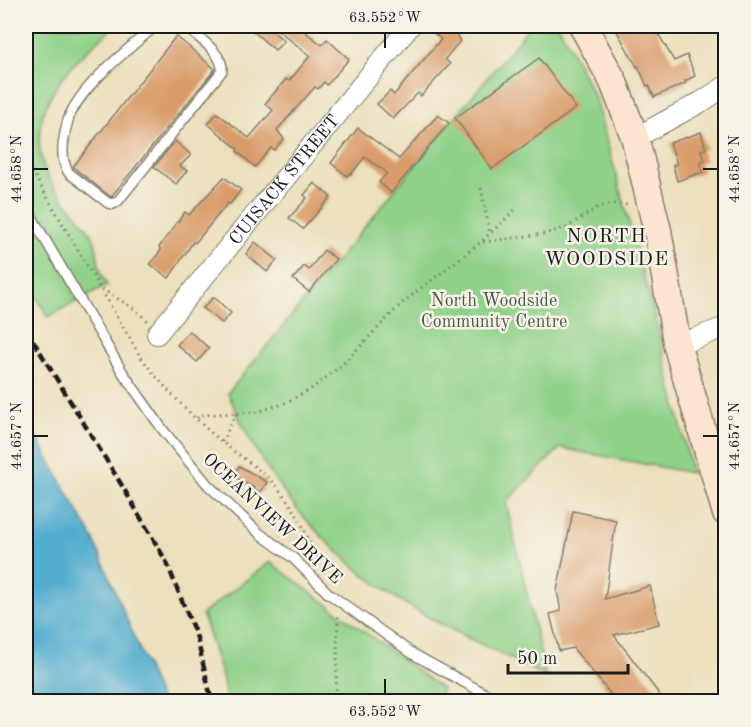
<svg xmlns="http://www.w3.org/2000/svg" width="751" height="727" font-family="'Old Standard TT',serif">
	<rect width="100%" height="100%" fill="#f7f3e8"/>
	<filter id="ink" filterUnits="userSpaceOnUse"><feTurbulence type="fractalNoise" baseFrequency=".0167" numOctaves="2"/><feDisplacementMap in="SourceGraphic" scale="12" xChannelSelector="R" yChannelSelector="G"/><feConvolveMatrix kernelMatrix="1 2 1 2 8 2 1 2 1" color-interpolation-filters="sRGB"/></filter>
	<filter id="wash" filterUnits="userSpaceOnUse"><feTurbulence type="fractalNoise" baseFrequency=".008" numOctaves="4" result="noise"/><feDisplacementMap in="SourceGraphic" scale="24" xChannelSelector="R" yChannelSelector="G"/><feGaussianBlur stdDeviation="1.35" result="paint"/><feColorMatrix in="noise" values="0 0 0 0 0 0 0 0 0 0 0 0 0 0 0 0 0 1.4 0 .05"/><feComposite in="paint" operator="in"/></filter>
	<g filter="url(#wash)">
		<rect width="100%" height="100%" fill="#ebdfbc"/>
		<g fill="#8fd188" stroke="#567652" stroke-width="1.5">
			<path d="M26,26H115C71,63 19,111 47,175C58,198 81,215 93,237C98,246 97,259 100,269C101,274 104,280 107,285L48,317L26,279Z"/>
			<path d="M530,26H559L595,98L655,317L692,473L560,448L506,502L546,677C508,656 467,639 428,617C337,567 267,489 228,393Z"/>
			<path d="M270,562L442,689L436,701H226L223,680L202,614Z"/>
		</g>
		<path fill="#51acce" stroke="#366475" stroke-width="1.5" d="M26,418L94,540L161,701H26Z"/>
		<g id="blocks">
			<g fill="#d99b69">
				<path d="M247,26H267L284,41L275,50Z"/>
				<path d="M273,26H298L322,45L327,39L349,59L327,85L324,82L318,89L315,87L277,130L284,139L274,150L271,148L255,167L237,151L238,149L208,124L217,113L249,138L273,110L265,104L286,79L289,81L310,56Z"/>
				<path d="M425,26H462L455,33L460,41L445,59L450,64L421,96L418,93L393,119L377,104L390,91L394,95L441,39Z"/>
				<path d="M614,26H654L674,61L687,55L695,76L685,81L686,83L654,97L649,85L647,86L638,66L637,67Z"/>
				<path d="M176,36L215,69L111,197L73,167Z"/>
				<path d="M539,58L576,108L492,169L455,118Z"/>
				<path d="M438,115L449,123L391,193L379,182L387,173L365,157L351,174L350,173L347,176L331,163L358,128L399,159Z"/>
				<path d="M701,132L706,149L701,150L705,161L700,163L703,172L677,181L673,165L677,164L670,143Z"/>
				<path d="M175,141L191,155L180,166L187,171L176,184L154,167Z"/>
				<path d="M224,177L241,190L230,204L228,203L195,243L193,242L169,278L150,264L161,250L159,247L185,212L189,215Z"/>
				<path d="M314,183L331,197L303,229L289,218L307,198L304,195Z"/>
				<path d="M255,242L277,260L267,272L246,254Z"/>
				<path d="M324,250L336,259L309,292L293,279L304,266L309,270Z"/>
				<path d="M214,297L231,313L222,323L203,308Z"/>
				<path d="M189,331L209,348L197,362L177,345Z"/>
				<path d="M239,466L267,482L261,492L233,476Z"/>
				<path d="M573,511L616,520L605,599L650,586L659,624L614,635L659,694L650,702H617L573,648L559,651L550,614L561,611L557,591Z"/>
			</g>
		</g>
	</g>
	<g filter="url(#ink)">
		<use href="#blocks" fill-opacity="0" stroke="#847e6c" stroke-width="1.5"/>
		<g fill="none" stroke-linecap="round" stroke-linejoin="round">
			<g stroke="#847e6c" stroke-width="12">
				<g id="lane">
					<path d="M155,26C130,48 87,81 72,111C67,119 66,129 64,138C62,150 62,163 69,173L108,203L113,204L118,201L222,71C224,53 197,37 185,26"/>
					<path d="M26,207L123,373L163,430L208,485L259,533L293,558L328,593L413,654L500,702"/>
				</g>
			</g>
			<g stroke="#847e6c" stroke-width="22">
				<g id="street">
					<path d="M635,138L701,102L726,86"/>
					<path id="s1" d="M157,334L410,26"/>
					<path d="M677,345L726,327"/>
				</g>
			</g>
			<g stroke="#847e6c" stroke-width="30">
				<path id="secondary" d="M583,26L613,81L635,138L658,233L677,345L726,512"/>
			</g>
			<g stroke="#847e6c" stroke-width="3" stroke-dasharray="1.5 4.5" stroke-linecap="butt">
				<path d="M26,161L140,356C163,387 192,417 222,442C240,457 260,468 275,485C297,509 308,536 319,565"/>
				<path d="M481,188L490,234"/>
				<path d="M483,242L543,234L566,228L598,207L613,204L630,205"/>
				<path d="M102,289L133,308L148,321"/>
				<path d="M197,418L200,415L256,412L283,404L311,389L341,366L402,303L481,242L517,208"/>
				<path d="M222,442L236,414"/>
				<path d="M336,702L338,616"/>
			</g>
			<use href="#lane" stroke="#fff" stroke-width="9"/>
			<use href="#street" stroke="#fff" stroke-width="20"/>
			<use href="#secondary" stroke="#fde4d0" stroke-width="27"/>
			<path stroke="#1c1c1c" stroke-width="4.5" stroke-dasharray="9 4.5" stroke-linecap="butt" d="M26,329L121,484L166,561L197,638L212,702"/>
		</g>
	</g>
	<path fill="none" stroke="#1c1c1c" stroke-width="2" d="M385,33V48M33,169H48M703,169H718M33,436H48M703,436H718M385,679V694"/>
	<g text-anchor="middle" stroke-width="5" stroke-linejoin="round" paint-order="stroke">
		<g font-size="18" fill="#1c1c1c" stroke="#f7f3e8">
			<text dy="6" stroke="none"><textPath href="#s1" startOffset="200">CUISACK STREET</textPath></text>
			<text transform="translate(273 518) rotate(43)" y="6">OCEANVIEW DRIVE</text>
		</g>
		<g font-size="18" fill="#445b42" stroke="#f7f3e8">
			<text x="494" y="306">North Woodside<tspan x="494" dy="21">Community Centre</tspan></text>
		</g>
		<g font-size="20" letter-spacing="1.5" fill="#1c1c1c" stroke="#f7f3e8">
			<text x="607" y="242">NORTH<tspan x="607" dy="23">WOODSIDE</tspan></text>
		</g>
	</g>
	<rect width="751" height="727" fill="none" stroke="#f7f3e8" stroke-width="66"/>
	<path d="M508 664v9h120v-9" fill="none" stroke="#1c1c1c" stroke-width="3"/>
	<text x="517" y="664" font-size="18" fill="#1c1c1c" stroke="#f7f3e8" stroke-width="4.5" paint-order="stroke">50 m</text>
	<rect x="33" y="33" width="685" height="661" fill="none" stroke="#1c1c1c" stroke-width="2"/>
	<g font-size="15" text-anchor="middle" fill="#1c1c1c">
		<text x="385" y="22">63.552°W</text>
		<text transform="translate(16 169) rotate(-90)" y="5">44.658°N</text>
		<text transform="translate(734 169) rotate(-90)" y="5">44.658°N</text>
		<text transform="translate(16 436) rotate(-90)" y="5">44.657°N</text>
		<text transform="translate(734 436) rotate(-90)" y="5">44.657°N</text>
		<text x="385" y="716">63.552°W</text>
	</g>
</svg>
